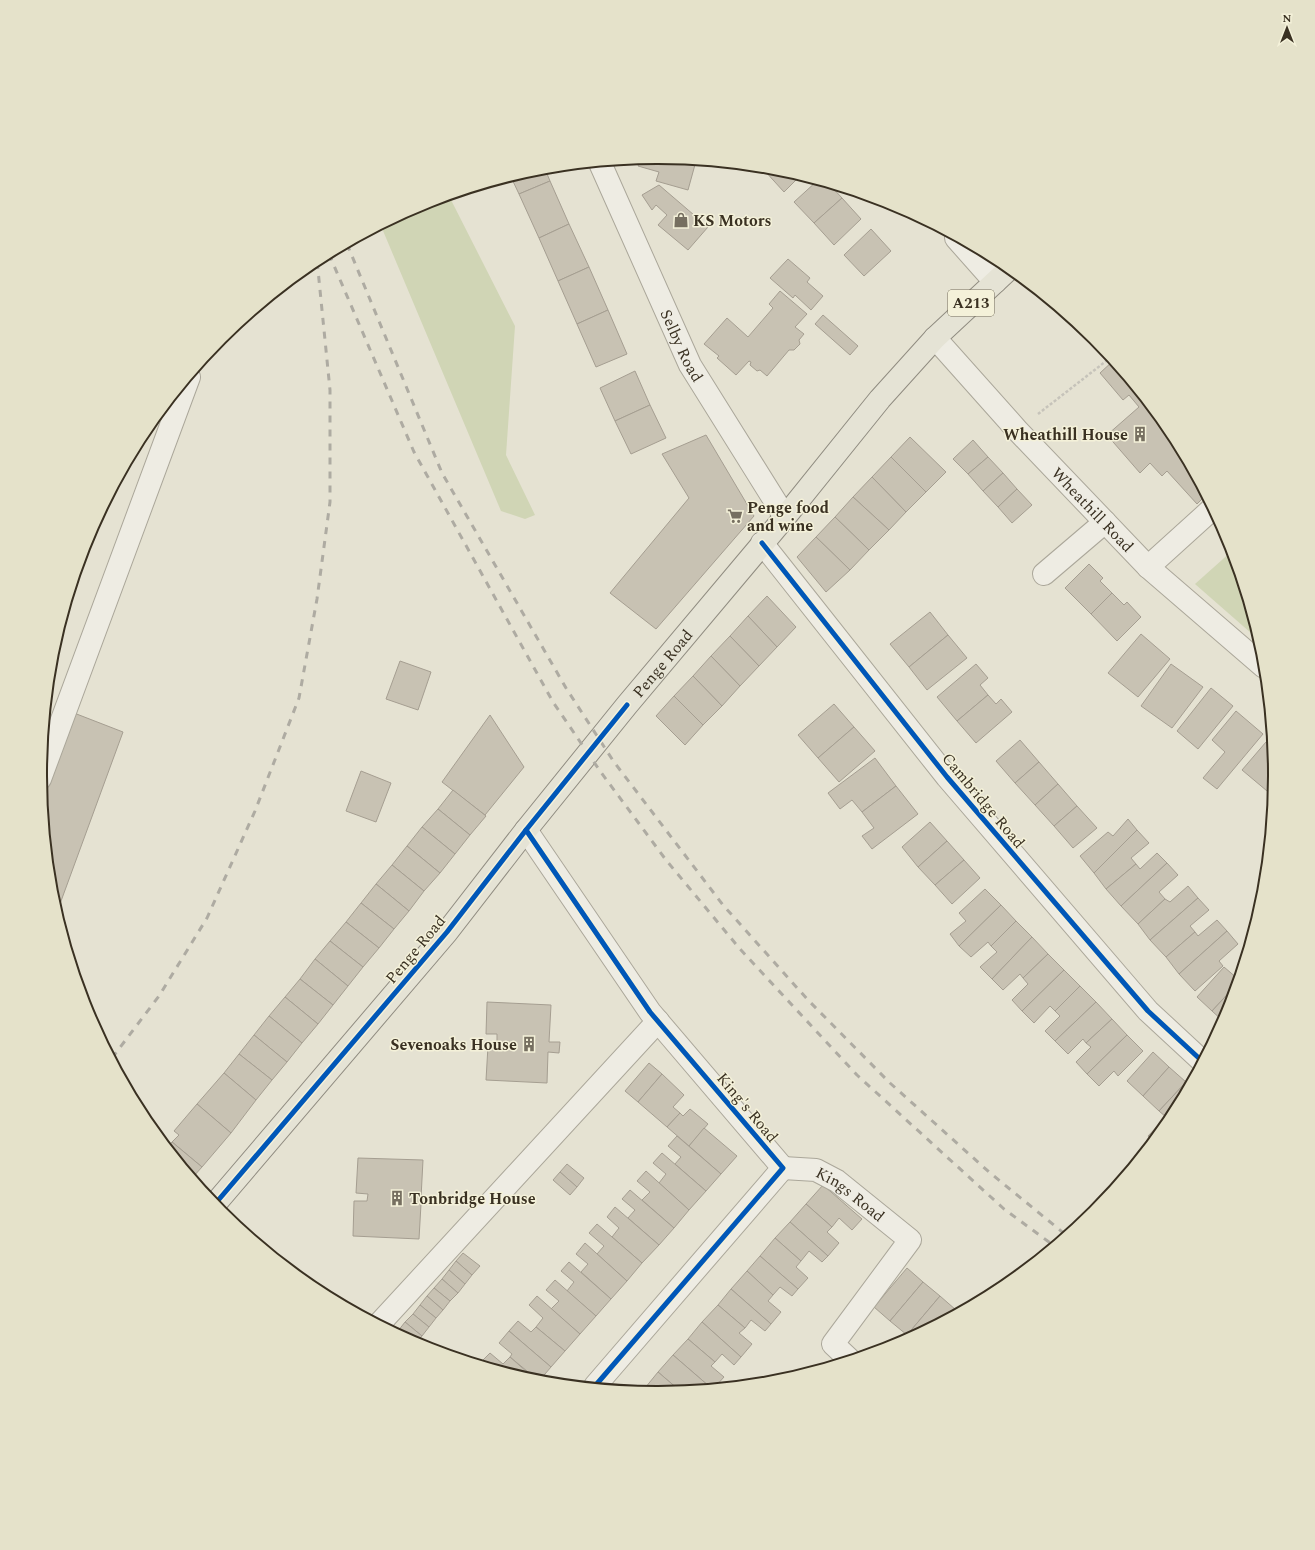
<svg xmlns="http://www.w3.org/2000/svg" width="1315" height="1550" font-family="Spectral,serif">
	<rect width="100%" height="100%" fill="#e5e2d2"/>
	<g fill="#d0d5b5">
		<path d="M449,196L515,326L506,455L535,515L525,519L501,511L381,226L421,204Z"/>
		<path d="M1232,551L1259,640L1195,584Z"/>
	</g>
	<g fill="#c8c2b3" stroke="#a59e91">
		<path d="M658,158L696,161L688,190L656,181L659,172L638,166L640,159Z"/>
		<path d="M766,168L778,169L800,176L784,192L764,170Z"/>
		<path d="M537,169H545L550,181L519,194L511,177Z"/>
		<path d="M550,181L569,224L539,238L519,194Z"/>
		<path d="M817,181L830,185L842,198L814,223L794,202Z"/>
		<path d="M659,185L708,227L688,250L658,225L667,215L656,205L652,210L642,195Z"/>
		<path d="M842,198L861,219L834,245L814,223Z"/>
		<path d="M569,224L589,267L558,281L539,238Z"/>
		<path d="M871,229L891,251L864,276L844,255Z"/>
		<path d="M788,259L810,278L807,282L823,296L811,310L795,295L793,298L770,278Z"/>
		<path d="M589,267L608,310L577,324L558,281Z"/>
		<path d="M780,291L807,314L795,327L804,334L799,340L800,344L794,350H789L767,376L760,370L757,371L750,365L751,362L749,361L736,375L717,358L719,356L704,344L727,318L748,337L773,308L769,304Z"/>
		<path d="M608,310L627,354L596,367L577,324Z"/>
		<path d="M823,315L858,346L850,355L815,324Z"/>
		<path d="M1113,361L1171,432L1205,496L1197,504L1167,471L1162,476L1150,463L1140,473L1107,435L1139,407L1129,395L1123,400L1100,373Z"/>
		<path d="M635,371L650,405L615,421L600,388Z"/>
		<path d="M650,405L666,438L631,454L615,421Z"/>
		<path d="M706,435L754,516L656,629L610,593L689,498L662,454Z"/>
		<path d="M910,437L946,472L926,492L891,457Z"/>
		<path d="M973,440L988,457L968,474L953,459Z"/>
		<path d="M891,457L926,492L906,512L872,477Z"/>
		<path d="M988,457L1003,473L983,491L968,474Z"/>
		<path d="M1003,473L1017,489L998,507L983,491Z"/>
		<path d="M872,477L906,512L889,530L853,497Z"/>
		<path d="M1017,489L1032,505L1012,523L998,507Z"/>
		<path d="M853,497L889,530L869,550L835,517Z"/>
		<path d="M835,517L869,550L850,570L816,537Z"/>
		<path d="M816,537L850,570L826,592L797,557Z"/>
		<path d="M1235,560L1238,571L1231,565Z"/>
		<path d="M1089,564L1103,578L1100,581L1112,593L1091,614L1065,588Z"/>
		<path d="M1112,593L1124,605L1127,602L1141,617L1117,641L1091,614Z"/>
		<path d="M767,596L796,627L777,647L748,616Z"/>
		<path d="M930,612L948,635L909,667L890,644Z"/>
		<path d="M748,616L777,647L759,666L730,636Z"/>
		<path d="M1141,634L1170,659L1138,697L1108,673Z"/>
		<path d="M948,635L967,658L927,690L909,667Z"/>
		<path d="M730,636L759,666L740,686L711,656Z"/>
		<path d="M711,656L740,686L722,706L693,676Z"/>
		<path d="M400,661L431,672L418,710L386,699Z"/>
		<path d="M976,664L988,678L980,685L988,695L957,721L937,697Z"/>
		<path d="M1171,664L1203,687L1172,728L1141,706Z"/>
		<path d="M693,676L722,706L703,725L674,696Z"/>
		<path d="M1211,688L1233,706L1198,749L1177,731Z"/>
		<path d="M988,695L996,704L1001,699L1012,712L976,743L957,721Z"/>
		<path d="M674,696L703,725L685,745L656,716Z"/>
		<path d="M834,704L854,727L818,758L798,735Z"/>
		<path d="M1236,711L1263,734L1217,789L1203,778L1225,752L1212,740Z"/>
		<path d="M74,713L123,732L57,912L52,895L42,799Z"/>
		<path d="M490,715L524,767L485,815L442,782Z"/>
		<path d="M854,727L875,751L839,782L818,758Z"/>
		<path d="M1020,740L1039,762L1015,783L996,761Z"/>
		<path d="M1266,742L1272,747L1275,775L1273,796L1242,770Z"/>
		<path d="M875,758L896,786L862,812L852,800L840,809L828,793Z"/>
		<path d="M1039,762L1058,784L1035,805L1015,783Z"/>
		<path d="M361,771L391,783L376,822L346,811Z"/>
		<path d="M1058,784L1077,806L1054,826L1035,805Z"/>
		<path d="M896,786L918,814L872,849L862,836L874,828L862,812Z"/>
		<path d="M453,790L486,816L470,835L438,809Z"/>
		<path d="M1077,806L1097,828L1073,848L1054,826Z"/>
		<path d="M438,809L470,835L455,854L422,827Z"/>
		<path d="M1128,819L1137,830L1094,873L1080,856L1108,832L1113,836Z"/>
		<path d="M930,822L947,841L918,867L902,847Z"/>
		<path d="M422,827L455,854L440,873L407,846Z"/>
		<path d="M1137,830L1149,843L1131,858L1136,864L1106,889L1094,873Z"/>
		<path d="M947,841L964,860L935,885L918,867Z"/>
		<path d="M407,846L440,873L424,891L392,865Z"/>
		<path d="M1157,853L1167,863L1121,906L1106,889L1136,864L1140,869Z"/>
		<path d="M964,860L980,878L952,904L935,885Z"/>
		<path d="M1167,863L1178,875L1159,892L1165,899L1138,924L1121,906Z"/>
		<path d="M392,865L424,891L409,911L376,884Z"/>
		<path d="M376,884L409,911L394,929L361,903Z"/>
		<path d="M1188,886L1198,898L1150,940L1138,924L1165,899L1170,902Z"/>
		<path d="M985,889L1001,905L959,946L950,934L966,921L959,913Z"/>
		<path d="M1198,898L1209,910L1190,926L1195,932L1166,957L1150,940Z"/>
		<path d="M361,903L394,929L379,948L346,922Z"/>
		<path d="M1001,905L1016,921L991,946L988,942L971,957L959,946Z"/>
		<path d="M1217,920L1227,931L1179,974L1166,957L1195,932L1198,936Z"/>
		<path d="M1016,921L1032,937L992,979L980,967L997,952L991,946Z"/>
		<path d="M346,922L379,948L363,967L330,941Z"/>
		<path d="M1227,931L1238,944L1219,961L1223,966L1195,991L1179,974Z"/>
		<path d="M1032,937L1048,954L1023,978L1020,974L1003,990L992,979Z"/>
		<path d="M330,941L363,967L348,986L315,959Z"/>
		<path d="M1048,954L1064,970L1022,1011L1012,1000L1028,984L1023,978Z"/>
		<path d="M315,959L348,986L333,1005L300,979Z"/>
		<path d="M1224,967L1238,979L1236,985L1212,1011L1197,997Z"/>
		<path d="M1064,970L1080,986L1055,1011L1050,1006L1034,1023L1022,1011Z"/>
		<path d="M300,979L333,1005L318,1024L285,997Z"/>
		<path d="M1236,985L1228,1012L1223,1021L1212,1011Z"/>
		<path d="M1080,986L1096,1002L1055,1041L1045,1031L1060,1016L1055,1011Z"/>
		<path d="M285,997L318,1024L302,1043L269,1016Z"/>
		<path d="M487,1002L551,1005L549,1042H560L559,1053L548,1052L547,1083L486,1080L488,1046H497V1034H486Z"/>
		<path d="M1096,1002L1112,1019L1086,1043L1083,1039L1068,1054L1055,1041Z"/>
		<path d="M269,1016L302,1043L287,1062L254,1035Z"/>
		<path d="M1112,1019L1127,1035L1087,1074L1076,1062L1091,1047L1086,1043Z"/>
		<path d="M254,1035L287,1062L272,1080L239,1054Z"/>
		<path d="M1127,1035L1143,1051L1118,1076L1114,1071L1099,1086L1087,1074Z"/>
		<path d="M1153,1052L1169,1067L1143,1096L1127,1081Z"/>
		<path d="M239,1054L272,1080L256,1100L224,1073Z"/>
		<path d="M649,1063L662,1074L638,1102L625,1091Z"/>
		<path d="M1169,1067L1186,1082L1159,1111L1143,1096Z"/>
		<path d="M224,1073L256,1100L231,1133L197,1104Z"/>
		<path d="M662,1074L684,1095L673,1107L680,1113L667,1127L638,1102Z"/>
		<path d="M1186,1082L1189,1085L1171,1118L1152,1141L1148,1136L1166,1117L1159,1111Z"/>
		<path d="M197,1104L231,1133L202,1167L172,1142L179,1135L174,1131Z"/>
		<path d="M690,1109L708,1124L689,1146L667,1127L680,1113L683,1116Z"/>
		<path d="M704,1128L737,1156L721,1174L689,1146Z"/>
		<path d="M677,1136L721,1174L706,1191L675,1164L681,1157L668,1146Z"/>
		<path d="M172,1142L202,1167L193,1177L168,1147Z"/>
		<path d="M662,1153L706,1191L689,1210L659,1183L666,1174L653,1163Z"/>
		<path d="M358,1158L423,1160L421,1198L431,1199L430,1204H421L419,1239L353,1236L354,1201H367L368,1194L356,1193Z"/>
		<path d="M567,1164L584,1178L577,1187L560,1172Z"/>
		<path d="M646,1171L689,1210L674,1228L642,1200L650,1192L637,1181Z"/>
		<path d="M560,1172L577,1187L570,1195L553,1180Z"/>
		<path d="M823,1185L862,1219L852,1230L839,1218L832,1227L806,1204Z"/>
		<path d="M630,1190L674,1228L659,1245L628,1218L635,1210L622,1199Z"/>
		<path d="M806,1204L832,1227L827,1232L839,1243L828,1256L790,1222Z"/>
		<path d="M615,1207L659,1245L642,1263L612,1237L619,1228L607,1217Z"/>
		<path d="M790,1222L828,1256L822,1262L809,1251L801,1261L775,1238Z"/>
		<path d="M597,1224L642,1263L627,1281L597,1254L604,1246L589,1233Z"/>
		<path d="M775,1238L801,1261L796,1267L808,1278L798,1289L760,1256Z"/>
		<path d="M585,1243L627,1281L611,1299L581,1272L588,1264L576,1254Z"/>
		<path d="M463,1253L480,1266L472,1275L456,1261Z"/>
		<path d="M760,1256L798,1289L792,1296L780,1287L773,1295L747,1271Z"/>
		<path d="M456,1261L472,1275L465,1284L449,1270Z"/>
		<path d="M569,1262L611,1299L596,1316L567,1291L574,1282L561,1271Z"/>
		<path d="M907,1268L923,1282L890,1321L874,1307Z"/>
		<path d="M449,1270L465,1284L458,1293L442,1279Z"/>
		<path d="M747,1271L773,1295L768,1301L781,1312L771,1324L731,1289Z"/>
		<path d="M442,1279L458,1293L450,1301L434,1288Z"/>
		<path d="M555,1280L596,1316L580,1334L551,1309L559,1301L546,1290Z"/>
		<path d="M923,1282L940,1296L907,1335L890,1321Z"/>
		<path d="M434,1288L450,1301L443,1310L427,1296Z"/>
		<path d="M731,1289L771,1324L765,1331L751,1320L745,1328L718,1305Z"/>
		<path d="M427,1296L443,1310L436,1318L420,1305Z"/>
		<path d="M537,1296L580,1334L565,1351L536,1327L543,1318L529,1305Z"/>
		<path d="M940,1296L956,1310L953,1314L909,1337L907,1335Z"/>
		<path d="M420,1305L436,1318L429,1327L413,1314Z"/>
		<path d="M718,1305L745,1328L739,1333L752,1344L741,1357L702,1322Z"/>
		<path d="M413,1314L429,1327L422,1336L405,1322Z"/>
		<path d="M518,1321L531,1332L536,1327L565,1351L551,1367L509,1331Z"/>
		<path d="M405,1322L422,1336L416,1343L398,1331Z"/>
		<path d="M702,1322L741,1357L734,1365L722,1354L715,1362L688,1339Z"/>
		<path d="M509,1331L551,1367L539,1381L510,1357L512,1354L499,1343Z"/>
		<path d="M688,1339L715,1362L711,1366L724,1377L715,1387H710L673,1355Z"/>
		<path d="M490,1353L503,1364L510,1357L537,1381L480,1363Z"/>
		<path d="M673,1355L710,1387L679,1390L658,1372Z"/>
		<path d="M658,1372L679,1390L649,1392L645,1388Z"/>
	</g>
	<g fill="none" stroke-linecap="round" stroke-linejoin="round">
		<g stroke="#aba79a" stroke-width="24">
			<g id="minor">
				<path id="s1" d="M600,163L690,365L785,517"/>
				<path d="M956,238L995,282"/>
				<path id="s2" d="M935,338L1017,430L1148,567L1264,667"/>
				<path d="M762,543L947,777L1148,1011L1202,1061"/>
				<path d="M1148,567L1212,509"/>
				<path d="M1044,574L1105,522"/>
				<path d="M40,779L189,377"/>
				<path d="M526,830L650,1012L783,1168L595,1386"/>
				<path id="s3" d="M783,1168L816,1170L837,1181L910,1240L833,1344L849,1359"/>
				<path d="M380,1323L658,1021"/>
			</g>
		</g>
		<g stroke="#908c81" stroke-width="24">
			<g id="major">
				<path id="s4" d="M215,1204L447,932L526,830L627,705L785,517L880,399L935,338L1009,269"/>
			</g>
		</g>
		<path stroke="#c6c3ba" stroke-width="2.5" stroke-dasharray="3 2" stroke-linecap="butt" d="M1038,414L1110,358"/>
		<use href="#minor" stroke="#eeece3" stroke-width="22"/>
		<use href="#major" stroke="#e5e3d5" stroke-width="22"/>
		<g stroke="#aeaba2" stroke-width="3" stroke-dasharray="7 7" stroke-linecap="butt">
			<path d="M347,244L442,473L566,688L614,762L723,905L808,1000L890,1083L989,1172L1066,1235"/>
			<path d="M329,254L414,452L553,702L600,771L666,860L740,949L857,1075L1004,1209L1053,1245"/>
			<path d="M112,1058L159,996L207,918L255,811L299,698L317,599L330,502V390L317,260"/>
		</g>
		<g stroke="#f4f1d9" stroke-width="8">
			<g id="cycleway">
				<path d="M762,543L947,777L1148,1011L1202,1061"/>
				<path d="M526,830L650,1012L783,1168L595,1386"/>
				<path d="M215,1204L447,932L526,830L627,705"/>
			</g>
		</g>
		<use href="#cycleway" stroke="#0057b8" stroke-width="5"/>
	</g>
	<defs>
		<g id="shop-bare" transform="scale(1.2)"><path d="M-5-2.5h2.3a2.7 3.5 0 0 1 5.4 0H5L5.5 6h-11ZM-1.5-2.5h3a1.5 2.3 0 0 0-3 0Z" fill="#766f60" stroke="#f4f1d9" stroke-width="2.5" paint-order="stroke"/></g>
		<g id="building-bare" transform="scale(1.2)"><path d="M-4-6H4V6H1V3H-1V6H-4ZM-2.5-4.3h1.7v1.8h-1.7ZM.8-4.3h1.7v1.8H.8ZM-2.5-1h1.7V.8h-1.7ZM.8-1h1.7V.8H.8Z" fill="#766f60" stroke="#f4f1d9" stroke-width="2.5" paint-order="stroke"/></g>
		<g id="supermarket-bare" transform="scale(1.2)"><path d="M-6-5.5h2.5l.6 2H6L4.5 2H-2.5L-4.4-4H-6ZM-1.5 3.2a1.3 1.3 0 1 0 .1 0ZM3 3.2a1.3 1.3 0 1 0 .1 0Z" fill="#766f60" stroke="#f4f1d9" stroke-width="2.5" paint-order="stroke"/></g>
	</defs>
	<g fill-rule="evenodd">
		<use href="#shop-bare" x="681" y="220"/>
		<use href="#building-bare" x="1140" y="434"/>
		<use href="#supermarket-bare" x="735" y="516"/>
		<use href="#building-bare" x="529" y="1044"/>
		<use href="#building-bare" x="397" y="1198"/>
	</g>
	<g text-anchor="middle" stroke-width="3" stroke-linejoin="round" paint-order="stroke">
		<rect fill="#f4f1d9" stroke="#726b59" stroke-width="1" x="948" y="290" width="46" height="26" rx="3"/>
		<g font-size="15" font-weight="bold" fill="#3a3122">
			<text x="971" y="308">A213</text>
		</g>
		<g font-size="16" font-weight="bold" fill="#3a3122" stroke="#f4f1d9" text-anchor="start">
			<text x="693" y="226">KS Motors</text>
			<text x="1128" y="440" text-anchor="end">Wheathill House</text>
			<text x="747" y="513">Penge food<tspan x="747" dy="18">and wine</tspan></text>
			<text x="517" y="1050" text-anchor="end">Sevenoaks House</text>
			<text x="409" y="1204">Tonbridge House</text>
		</g>
		<g font-size="16" fill="#3a3122" stroke="#f4f1d9">
			<text dy="6" stroke="none"><textPath href="#s1" startOffset="200">Selby Road</textPath></text>
			<text dy="6" stroke="none"><textPath href="#s2" startOffset="233">Wheathill Road</textPath></text>
			<text dy="6" stroke="none"><textPath href="#s4" startOffset="702">Penge Road</textPath></text>
			<text transform="translate(984 800) rotate(50)" y="6">Cambridge Road</text>
			<text transform="translate(415 949) rotate(-50)" y="6">Penge Road</text>
			<text transform="translate(748 1107) rotate(50)" y="6">King's Road</text>
			<text dy="6" stroke="none"><textPath href="#s3" startOffset="75">Kings Road</textPath></text>
		</g>
	</g>
	<path d="M0 0H1315V1550H0ZM657 164H658A610 610 0 0 1 1268 774V776A610 610 0 0 1 658 1386H657A610 610 0 0 1 47 776V774A610 610 0 0 1 657 164Z" fill="#e5e2ca" fill-rule="evenodd"/>
	<path fill="none" stroke="#3a3122" stroke-width="2" d="M657 164H658A610 610 0 0 1 1268 774V776A610 610 0 0 1 658 1386H657A610 610 0 0 1 47 776V774A610 610 0 0 1 657 164Z"/>
	<g transform="translate(1287 28)" stroke="#f4f1d9" stroke-width="3" paint-order="stroke">
	<path d="M0-3L7 15L0 10L-7 15Z" fill="#3a3122"/>
	<text y="-6" font-size="11" font-weight="bold" text-anchor="middle" fill="#3a3122">N</text>
	</g>
</svg>
